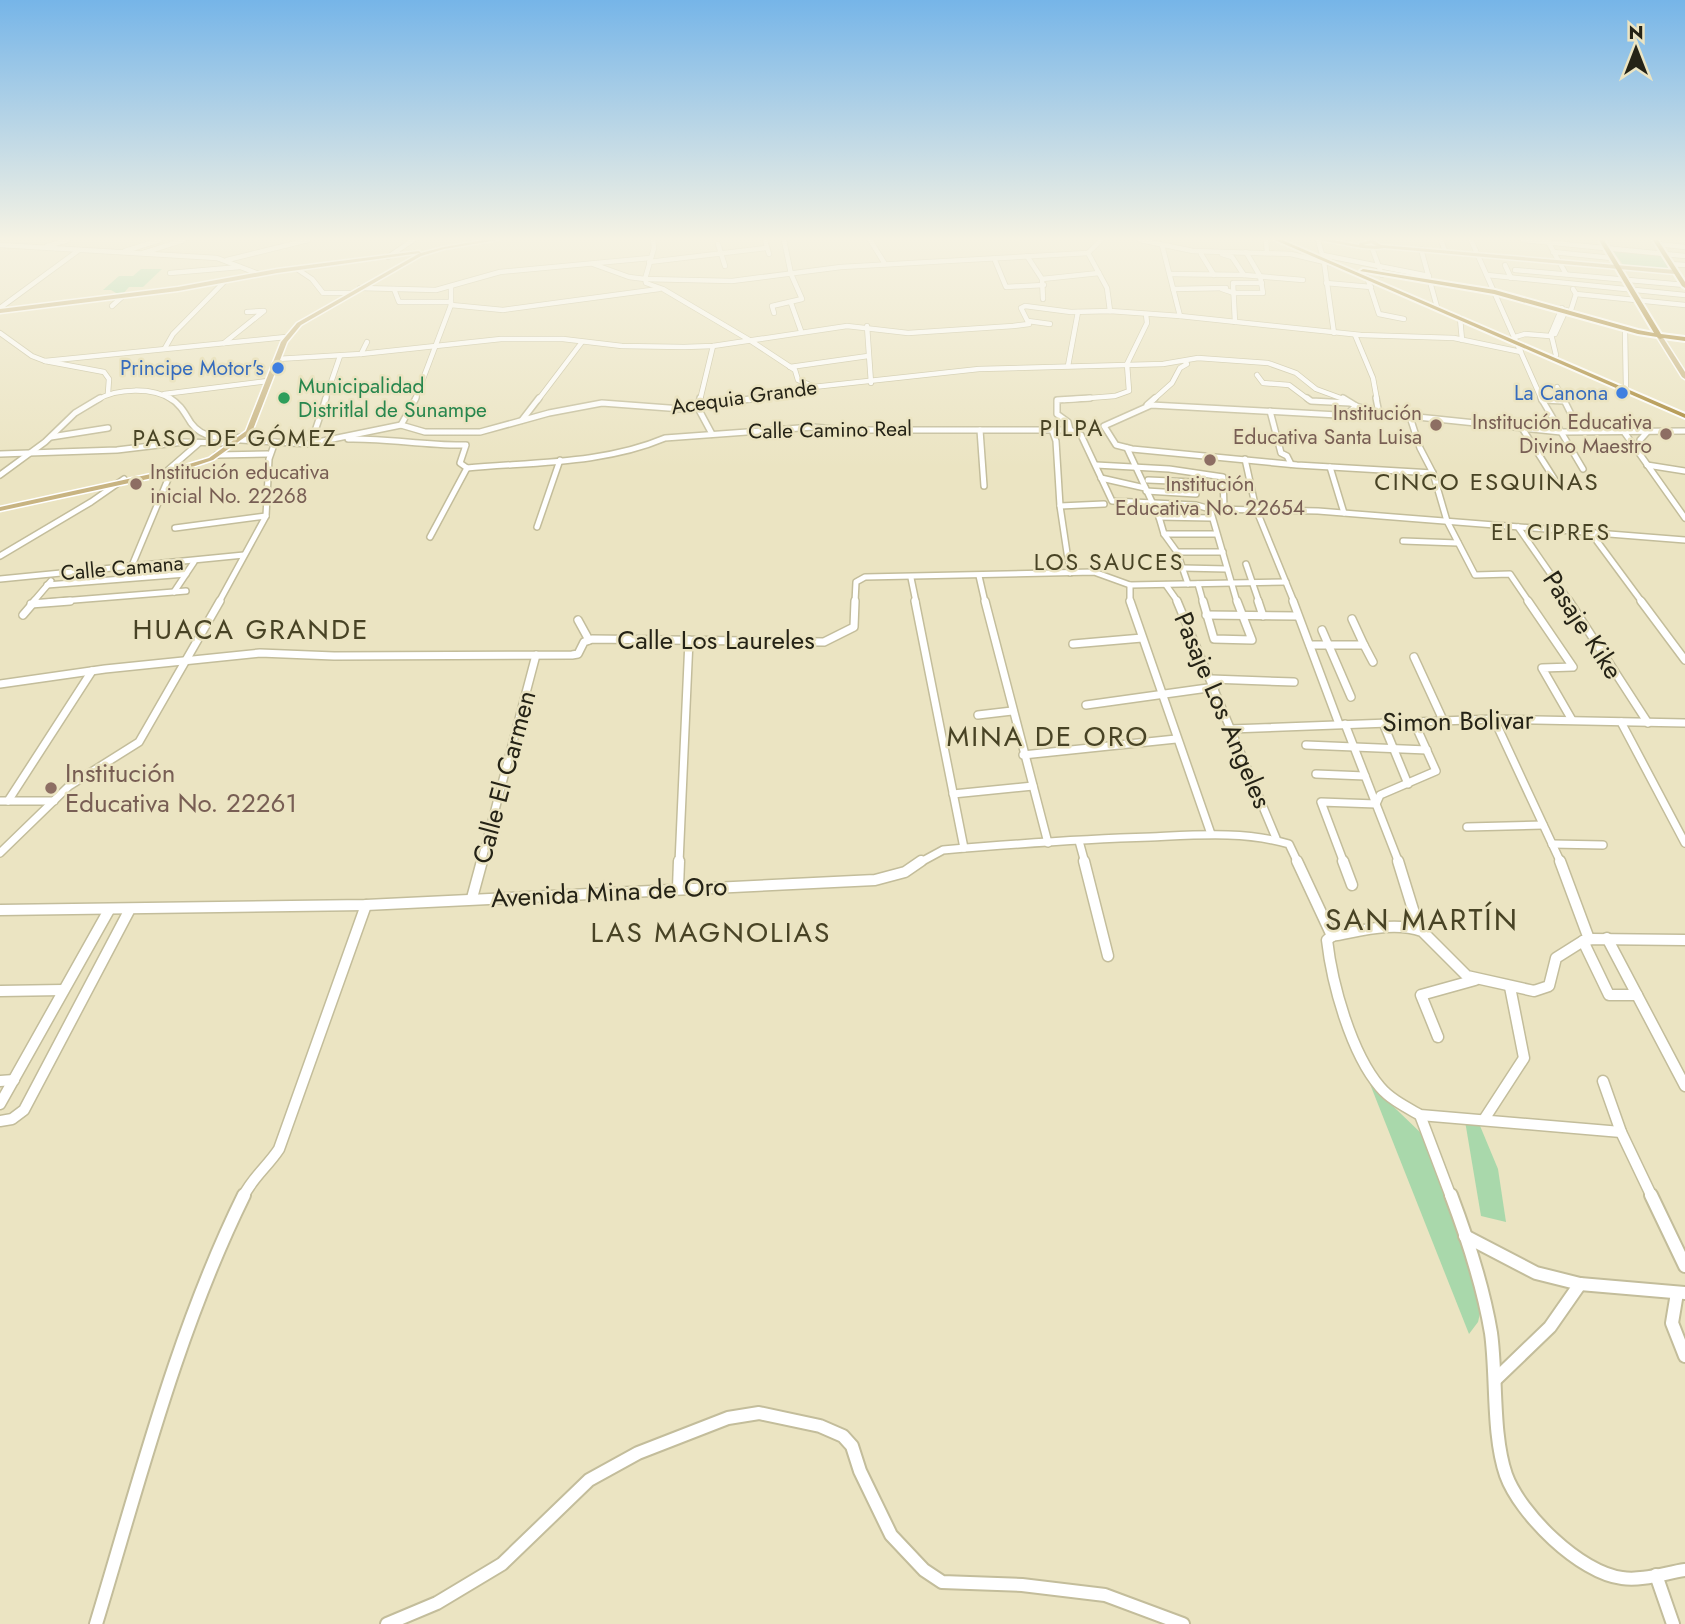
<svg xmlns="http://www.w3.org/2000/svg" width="1685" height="1624" font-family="Jost,sans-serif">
	<rect width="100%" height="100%" fill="#ebe4c2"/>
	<g fill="#a9d8ab">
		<path d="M1613,251L1660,255L1672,270L1624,266Z"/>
		<path d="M141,269H162L143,287H129L121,296L111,290H103L119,276H133Z"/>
		<path d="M1370,1084L1424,1136L1482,1305L1478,1322L1469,1334Z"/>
		<path d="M1465,1121H1478L1498,1169L1506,1222L1481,1216Z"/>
	</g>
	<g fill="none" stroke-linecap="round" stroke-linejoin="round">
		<g stroke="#c3bd9b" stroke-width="6">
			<g id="minor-far4">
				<path d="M653,240L654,248L645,279L732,281L841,267L1088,253"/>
				<path d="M765,240L769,254"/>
				<path d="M870,240L885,264"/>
				<path d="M1101,240L1088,253L1107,288L1110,311"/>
				<path d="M1140,240L1193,251L1291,254L1337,265"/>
				<path d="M1266,240L1267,253"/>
				<path d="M1318,240L1323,258"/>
				<path d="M1441,240L1445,251"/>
				<path d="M1471,240L1542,400"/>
				<path d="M1523,240L1685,256"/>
				<path d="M1547,240L1566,274"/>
				<path d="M718,244L725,266"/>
				<path d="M1657,244L1685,247"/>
				<path d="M0,245L217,258L259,274"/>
				<path d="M1162,245L1180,316"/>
				<path d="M47,246L68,240"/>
				<path d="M1372,248L1382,275"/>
				<path d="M1421,249L1437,307"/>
				<path d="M125,251L160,240"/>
				<path d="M1553,252L1612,258"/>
				<path d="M143,253L184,240"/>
				<path d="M1201,254L1214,275"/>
				<path d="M1222,254L1232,257L1244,275"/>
				<path d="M1323,255L1429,276"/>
				<path d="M1027,256L1042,279L1043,299"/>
				<path d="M388,257L413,240"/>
				<path d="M994,258L1006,287L1044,285"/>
				<path d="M227,260L308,240"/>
				<path d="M649,262L766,248"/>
				<path d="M1324,262L1334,333"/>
				<path d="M593,264L629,277L645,279L646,283L663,289L751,341L795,370L798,380L810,385"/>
				<path d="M1669,264L1685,265"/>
				<path d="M1505,265L1511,278"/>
				<path d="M297,269L312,279L323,293H352"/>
				<path d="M1515,270L1685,285"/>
				<path d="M170,273L240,267"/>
				<path d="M1170,274L1244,275L1303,280"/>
				<path d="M1487,275L1685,295"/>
				<path d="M1367,277L1379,314L1404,319"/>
				<path d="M1042,279L1099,273"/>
				<path d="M1326,283L1371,287"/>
				<path d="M360,288L436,290L500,272L650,258"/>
				<path d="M394,289L399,302H451"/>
				<path d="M1173,289L1226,288"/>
				<path d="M1222,289L1234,293H1263L1260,276L1246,252"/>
				<path d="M1576,294L1685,305"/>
				<path d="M791,303L801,331"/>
				<path d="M451,305L503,310L659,289"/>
				<path d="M112,306L123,296"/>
				<path d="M0,308L79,250"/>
				<path d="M1562,308L1551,334H1555L1566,310"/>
				<path d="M774,313L772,306L802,299L791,274L784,240"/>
				<path d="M1570,313L1576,294L1573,289"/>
				<path d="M1460,318L1462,340"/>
				<path d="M1028,321L1050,324"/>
				<path d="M1235,322L1233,283H1262"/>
				<path d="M867,326L871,383"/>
				<path d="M1625,329L1626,390"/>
				<path d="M0,333L32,356L45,361L104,372L109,379L108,393"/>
				<path d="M1551,334L1556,355L1554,359"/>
				<path d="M1355,335L1373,378L1377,400"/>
				<path d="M1515,337L1525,334L1550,336"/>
				<path d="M224,343L264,311L247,312"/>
				<path d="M165,348L173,334L225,281"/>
				<path d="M361,354L367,342"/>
				<path d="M277,359L361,354L501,339H563L622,346L684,347L713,346L847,326L908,333L1013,326L1029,324L1021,308L1025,306L1071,312L1110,311L1180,316L1361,335L1454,338L1521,352"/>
				<path d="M45,361L286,337"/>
				<path d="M1068,366L1078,312"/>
				<path d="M790,367L868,356"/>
				<path d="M1257,375L1263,383L1289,385L1309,400"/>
				<path d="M1557,387L1564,400"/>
				<path d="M164,394L268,381"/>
				<path d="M97,400C117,388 153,387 172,400"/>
				<path d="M325,400L340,356"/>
				<path d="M415,400L451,305V287"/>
				<path d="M538,400L582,342"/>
				<path d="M700,400L713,346"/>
				<path d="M749,400L804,388L979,369L1163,364L1198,358L1268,363L1296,373L1316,389L1346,400"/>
				<path d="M1064,400L1115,396L1129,391L1127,364L1147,323L1146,314"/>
				<path d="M1153,400L1172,383L1180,368L1187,364L1185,361"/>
			</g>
		</g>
		<g stroke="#c3bd9b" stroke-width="8">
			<g id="minor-far3">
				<path d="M170,398C181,405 184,412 191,423C203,440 225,439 243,437"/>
				<path d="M700,398L698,408L712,434"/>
				<path d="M1307,398L1311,401L1350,403"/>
				<path d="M1343,398L1356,406L1379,413L1561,432L1685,431"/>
				<path d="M1376,398L1379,413"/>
				<path d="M1541,398L1583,469"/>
				<path d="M1563,398L1570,412"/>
				<path d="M1542,400L1564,401"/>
				<path d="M1147,405L1155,398"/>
				<path d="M1356,406L1347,414L1338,415L1151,405L1104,426L1116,445L1132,449L1297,465L1433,473"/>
				<path d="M1270,411L1281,453L1287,456L1291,464"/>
				<path d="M1410,417L1420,448L1433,473L1447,521L1475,575L1510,574L1529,602"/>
				<path d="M522,420L539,398"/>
				<path d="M401,425L416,398"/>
				<path d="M1522,428L1555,480"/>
				<path d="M1622,429L1685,518"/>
				<path d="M980,430L984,486"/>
				<path d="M1052,430L1056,441L1060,506L1070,573"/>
				<path d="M1070,430L1068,422L1057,414V400L1090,398"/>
				<path d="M51,437L108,428"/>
				<path d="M348,439C388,438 426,446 466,445L460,463L467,468"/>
				<path d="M241,440L308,444L401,425L425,432H480L549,413L602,403L682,409L757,398"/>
				<path d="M311,443L326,398"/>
				<path d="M1639,447L1640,440L1648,431"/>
				<path d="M1127,448L1159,517L1164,534L1177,552L1188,584"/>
				<path d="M0,454L117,450L184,442L224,443"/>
				<path d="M217,455L268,454"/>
				<path d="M1245,459L1256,509L1294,602"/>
				<path d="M1096,465L1169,469L1223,477L1224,508"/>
				<path d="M1647,465L1685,471"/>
				<path d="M1330,467L1344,513"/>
				<path d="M467,468C532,462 604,464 665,438L813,427L846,430H1070L1081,435L1112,501L1196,505L1210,509L1318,511L1685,540"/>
				<path d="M168,470L199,443"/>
				<path d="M0,475L45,442L75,413L100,398"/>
				<path d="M1101,478L1145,488"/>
				<path d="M1148,480L1194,482"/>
				<path d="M1146,491L1196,494"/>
				<path d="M1060,506L1104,504"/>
				<path d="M1210,509L1237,602"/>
				<path d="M1159,517L1211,518"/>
				<path d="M537,527L560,460"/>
				<path d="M1518,527L1570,602"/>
				<path d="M175,528L266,516"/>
				<path d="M1591,533L1642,602"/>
				<path d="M1164,534H1216"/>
				<path d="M430,537L467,468"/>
				<path d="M1403,541L1458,543"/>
				<path d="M1177,552H1223"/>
				<path d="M0,556L91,502L124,479"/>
				<path d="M1246,564L1259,602"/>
				<path d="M131,568L171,472"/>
				<path d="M1183,568L1227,569"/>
				<path d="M979,576L985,602"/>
				<path d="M911,578L916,602"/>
				<path d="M0,579L244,555"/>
				<path d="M1198,584L1203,602"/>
				<path d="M47,585L186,574"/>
				<path d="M1130,585V602"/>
				<path d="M1166,585L1178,602"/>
				<path d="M174,592L194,562"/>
				<path d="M33,602L51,581"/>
				<path d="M49,602L186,591"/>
				<path d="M219,602L266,516L269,459L275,442"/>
				<path d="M855,602L856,582L865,577L1094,572L1130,585L1286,582"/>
			</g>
		</g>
		<g stroke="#c3bd9b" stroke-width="10">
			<g id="minor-far2">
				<path d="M915,601L964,848"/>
				<path d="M985,601L1048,843"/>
				<path d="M1130,601L1211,834"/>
				<path d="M1177,601L1276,838"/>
				<path d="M1203,601L1214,639L1252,640L1237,601"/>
				<path d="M1258,601L1263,616"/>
				<path d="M1293,601L1339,724"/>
				<path d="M1528,601L1573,667L1542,668L1572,720"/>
				<path d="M1569,601L1648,723"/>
				<path d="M1641,601L1685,660"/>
				<path d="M31,604L70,601"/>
				<path d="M23,615L35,601"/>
				<path d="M1206,615L1297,616"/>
				<path d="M578,620L589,640"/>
				<path d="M1322,630L1351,697"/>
				<path d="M1073,644L1142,638"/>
				<path d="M1310,645H1364L1352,619"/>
				<path d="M1364,645L1373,662"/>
				<path d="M1414,657L1443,720"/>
				<path d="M1211,679L1294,682"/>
				<path d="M0,684L105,669L260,653L334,656L572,655L578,654L584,642L592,639L824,642L854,627L855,601"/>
				<path d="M1086,705L1215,687"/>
				<path d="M978,715L1012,711"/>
				<path d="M1494,719L1561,863"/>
				<path d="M1621,722L1685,843"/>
				<path d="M1383,723L1408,784"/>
				<path d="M1231,729L1494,719L1685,723"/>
				<path d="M1306,745L1427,750"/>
				<path d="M1023,755L1176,739"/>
				<path d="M1316,774L1365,776"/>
				<path d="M953,794L1033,786"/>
				<path d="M0,801H54"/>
				<path d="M8,801L92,671"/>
				<path d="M1467,827L1543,825"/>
				<path d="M1079,841L1085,863"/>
				<path d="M1552,844L1603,845"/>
				<path d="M0,853L69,786L139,742L220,601"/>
				<path d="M481,863L536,655"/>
				<path d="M679,863L689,640"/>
				<path d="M919,863L943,850C1012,844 1082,839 1151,837C1197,835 1245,831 1289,844L1298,863"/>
				<path d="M1344,863L1321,802L1376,804L1345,724"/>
				<path d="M1399,863L1376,804L1380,795L1436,771L1414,722"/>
			</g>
		</g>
		<g stroke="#c3bd9b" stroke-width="13">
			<g id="minor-far1">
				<path d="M1084,861L1108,956"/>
				<path d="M1297,861L1332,936"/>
				<path d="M1343,861L1352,885"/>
				<path d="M1398,861L1419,929"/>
				<path d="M1560,861L1589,939"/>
				<path d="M678,888L679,861"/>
				<path d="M472,898L482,861"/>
				<path d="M0,910L366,905L875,880L905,872L921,861"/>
				<path d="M1332,936L1327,940C1332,984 1351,1053 1380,1087C1390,1099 1406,1107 1420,1115L1621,1132"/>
				<path d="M1332,936C1361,931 1393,921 1422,931L1467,976L1534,991L1549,986L1556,958L1583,941L1592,939L1685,940"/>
				<path d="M1607,938L1685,1086"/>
				<path d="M1583,941L1609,995H1637"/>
				<path d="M0,991L63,990"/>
				<path d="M1438,1037L1421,995L1475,980"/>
				<path d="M0,1081L14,1080"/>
				<path d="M1603,1081L1621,1132L1652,1197"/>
				<path d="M0,1104L109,910"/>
				<path d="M1420,1115L1451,1197"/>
				<path d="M1485,1118L1524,1058L1510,987"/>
				<path d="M0,1121L12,1119L24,1110L130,909"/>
				<path d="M243,1197C252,1178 268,1166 279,1149L366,905"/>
			</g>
		</g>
		<g stroke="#c3bd9b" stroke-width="16">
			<g id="minor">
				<path d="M1451,1195C1468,1240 1483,1285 1491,1333C1497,1376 1492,1435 1506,1475C1520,1514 1580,1573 1622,1578C1642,1581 1665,1573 1685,1570"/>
				<path d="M1651,1195L1685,1266"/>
				<path d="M1465,1236L1536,1273L1580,1284L1685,1293"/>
				<path d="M1677,1293L1672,1323L1685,1356"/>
				<path d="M1496,1379L1550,1327L1580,1284"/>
				<path d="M1656,1575L1673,1624"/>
				<path d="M96,1624C140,1479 177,1331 244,1195"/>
				<path d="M387,1624L437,1603L502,1564L589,1480L638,1453L728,1418L759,1413L820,1426L843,1436L852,1446L860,1471L891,1535L924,1570L942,1582L1022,1585L1105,1595L1183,1624"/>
			</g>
		</g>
		<g stroke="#fff" stroke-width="3">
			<g id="major">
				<path d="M484,240H498L444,249L421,256L301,325L287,342L252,432L213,460L171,474L0,511V507L169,470L209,458L246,431L281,342L297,323L420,253L277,273L178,291L0,313V309L178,287L277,269L419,251L421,253L444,247Z"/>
				<path d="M1319,240H1332L1359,245V243L1373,240L1381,245L1675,270L1678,272L1675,274L1384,248L1377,249L1362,248ZM1371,243L1377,246L1362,245H1363Z"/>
				<path d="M1658,336H1662L1685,372V379L1682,377L1657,337Z"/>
			</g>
		</g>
		<g stroke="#fff" stroke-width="4">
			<g id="highway">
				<path d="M1275,240H1282L1685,414V418Z"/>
				<path d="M1599,240H1604L1661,334L1685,337V341L1663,338L1660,339L1657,337L1638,334L1494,294L1360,271L1363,269L1495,290L1638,330L1654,333Z"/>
				<path d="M1653,240H1658L1685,282V288L1682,286Z"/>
			</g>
		</g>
		<use href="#minor-far4" stroke="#fff" stroke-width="4.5"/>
		<use href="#minor-far3" stroke="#fff" stroke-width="5"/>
		<use href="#minor-far2" stroke="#fff" stroke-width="7"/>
		<use href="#minor-far1" stroke="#fff" stroke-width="10"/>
		<use href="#minor" stroke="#fff" stroke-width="12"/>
		<use href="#major" fill="#c8b482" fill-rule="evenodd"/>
		<use href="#highway" fill="#a4822e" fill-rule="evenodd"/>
	</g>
	<linearGradient id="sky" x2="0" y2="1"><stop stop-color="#76b5e8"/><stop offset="0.51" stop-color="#f6f3e4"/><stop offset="1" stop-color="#f6f3e4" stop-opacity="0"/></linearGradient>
	<rect width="1685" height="468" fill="url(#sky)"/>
	<g fill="#3f7fe0" stroke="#ebe4c2" stroke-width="2.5">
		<circle cx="278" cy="368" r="7"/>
		<circle cx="1622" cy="393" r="7"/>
	</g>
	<circle fill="#2e9e5b" stroke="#ebe4c2" stroke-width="2.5" cx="284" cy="398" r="7"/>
	<g fill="#8d6e63" stroke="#ebe4c2" stroke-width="2.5">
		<circle cx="1436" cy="425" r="7"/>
		<circle cx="1666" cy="434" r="7"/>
		<circle cx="1210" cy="460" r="7"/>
		<circle cx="136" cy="484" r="7"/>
		<circle cx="51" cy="788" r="7"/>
	</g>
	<g text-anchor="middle" stroke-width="5" stroke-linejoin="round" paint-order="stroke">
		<g font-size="21" fill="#366cbe" stroke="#ebe4c2" text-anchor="end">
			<text x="264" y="375">Principe Motor's</text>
			<text x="1608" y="400">La Canona</text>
		</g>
		<g font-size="21" fill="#27864d" stroke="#ebe4c2" text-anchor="start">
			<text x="298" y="393">Municipalidad<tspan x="298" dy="24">Distritlal de Sunampe</tspan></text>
		</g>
		<g font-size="21" fill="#252316" stroke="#ebe4c2">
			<text transform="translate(744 397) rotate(-8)" y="7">Acequia Grande</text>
			<text transform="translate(830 430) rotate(-1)" y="7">Calle Camino Real</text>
			<text transform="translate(122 568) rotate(-5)" y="7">Calle Camana</text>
		</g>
		<g font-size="21" fill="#785e54" stroke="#ebe4c2" text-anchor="end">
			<text x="1422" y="420">Institución<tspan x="1422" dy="24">Educativa Santa Luisa</tspan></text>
			<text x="1652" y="429">Institución Educativa<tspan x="1652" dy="24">Divino Maestro</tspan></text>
			<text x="150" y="479" text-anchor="start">Institución educativa<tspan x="150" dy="24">inicial No. 22268</tspan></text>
			<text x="1210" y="491" text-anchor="middle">Institución<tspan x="1210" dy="24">Educativa No. 22654</tspan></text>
		</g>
		<g font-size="23" letter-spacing="2" fill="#484325" stroke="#ebe4c2">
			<text x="1072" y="436">PILPA</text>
			<text x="235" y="446">PASO DE GÓMEZ</text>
			<text x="1551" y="540">EL CIPRES</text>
			<text x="1109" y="570">LOS SAUCES</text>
		</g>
		<g font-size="24" letter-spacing="2" fill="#484325" stroke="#ebe4c2">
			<text x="1487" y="490">CINCO ESQUINAS</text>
		</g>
		<g font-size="26" fill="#252316" stroke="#ebe4c2">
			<text transform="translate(1583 625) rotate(57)" y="9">Pasaje Kike</text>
			<text x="716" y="649">Calle Los Laureles</text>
			<text transform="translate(1223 710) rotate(67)" y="9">Pasaje Los Angeles</text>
			<text transform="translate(1458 721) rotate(-1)" y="9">Simon Bolivar</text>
			<text transform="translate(504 777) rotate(-75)" y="9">Calle El Carmen</text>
			<text transform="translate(609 892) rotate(-3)" y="9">Avenida Mina de Oro</text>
		</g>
		<g font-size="26" fill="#785e54" stroke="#ebe4c2" text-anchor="start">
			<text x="65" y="782">Institución<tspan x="65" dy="30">Educativa No. 22261</tspan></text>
		</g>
		<g font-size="28" letter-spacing="2" fill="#484325" stroke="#ebe4c2">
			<text x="251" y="639">HUACA GRANDE</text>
			<text x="1048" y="746">MINA DE ORO</text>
			<text x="711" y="942">LAS MAGNOLIAS</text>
		</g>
		<g font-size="30" letter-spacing="2" fill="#484325" stroke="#ebe4c2">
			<text x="1422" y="930">SAN MARTÍN</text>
		</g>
	</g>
	<g transform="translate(1636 49)" stroke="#ebe4c2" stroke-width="5" paint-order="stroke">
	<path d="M0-5L12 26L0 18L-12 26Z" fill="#252316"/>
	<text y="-10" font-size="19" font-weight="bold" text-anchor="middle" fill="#252316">N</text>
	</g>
</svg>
